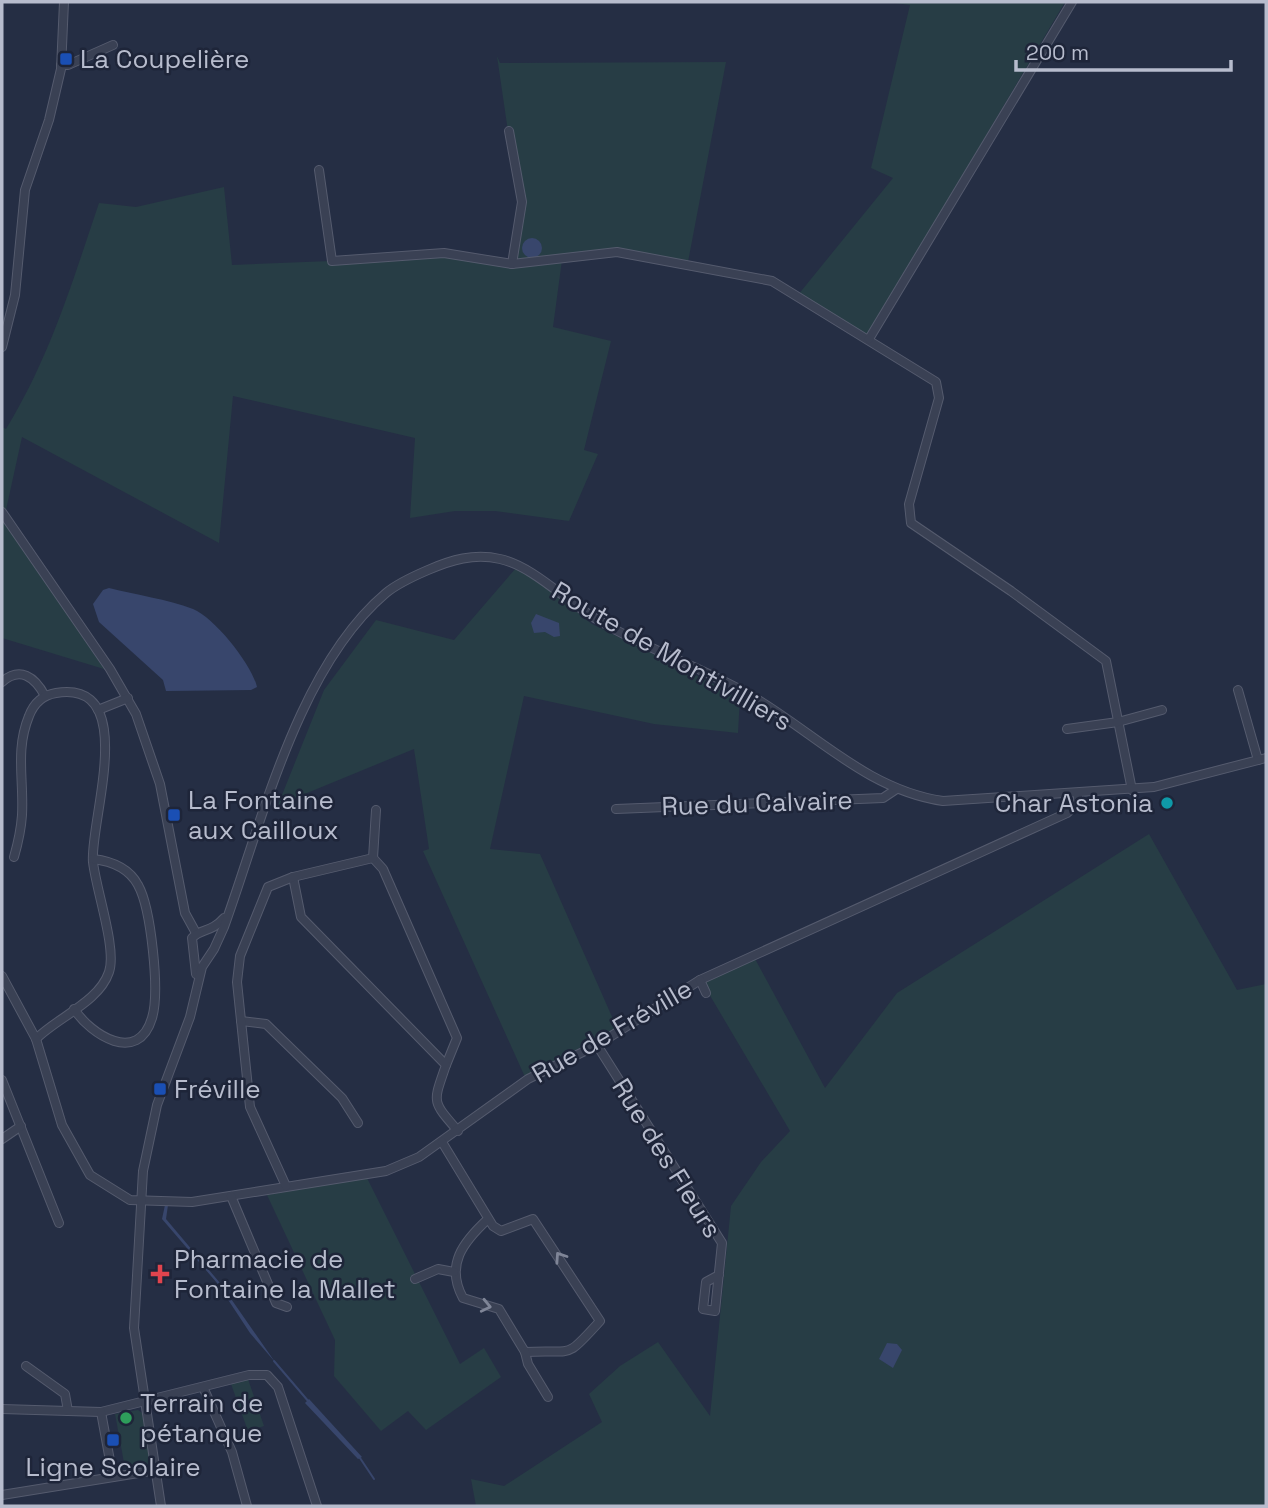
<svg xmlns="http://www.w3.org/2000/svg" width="1268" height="1508" font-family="'Space Grotesk',sans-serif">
	<rect width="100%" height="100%" fill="#252e44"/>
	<g fill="#273d45">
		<path d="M887,2H1065L865,340L798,295L893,178L871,168L910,5Z"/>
		<path d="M497,56L500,63L726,62L688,262L613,254L562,260L553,327L611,341L584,450L598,454L569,521L495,511H455L410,518L415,438L233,396L219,543L22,437L6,510L2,516V427L6,429C50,357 72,283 99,203L136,207L224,187L232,265L331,261L409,253L510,260L520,214Z"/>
		<path d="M2,516L104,669L2,638Z"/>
		<path d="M516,568L535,578L592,624L740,697L738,733L654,724L524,696L490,849L540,854L617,1028L525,1077L423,851L429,849L414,749L278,805L324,690L376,620L454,640Z"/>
		<path d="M1149,834L1237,990L1266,984V1506H476L471,1479L504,1486L602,1422L589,1394L620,1366L658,1342L710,1416L731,1206L761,1162L790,1131L702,982L754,957L825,1088L897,993Z"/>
		<path d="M367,1178L460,1364L484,1348L501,1377L426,1430L408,1411L381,1431L334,1376L335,1340L267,1195Z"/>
		<path d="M248,1379L264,1426L248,1431L231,1384Z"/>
		<path d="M138,1410L142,1413L150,1459L149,1464L125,1468L115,1414Z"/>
	</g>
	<g fill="#38466c">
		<circle cx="532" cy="248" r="10"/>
		<path d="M109,588C136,595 167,599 193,609C215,618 252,665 257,687L251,690L166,691L163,680L99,622L93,604L103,590Z"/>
		<path d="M536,614L559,623L560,636L554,637L545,632L534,633L531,623Z"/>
		<path d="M165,1205H168L166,1219L220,1283L275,1362L250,1333L217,1283L162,1219Z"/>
		<path d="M887,1343L897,1344L902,1350L893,1368L879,1359Z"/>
		<path d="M309,1399L362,1457L358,1459L305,1403Z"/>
	</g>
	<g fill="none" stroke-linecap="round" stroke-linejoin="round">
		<g stroke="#38466c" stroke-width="2">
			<path d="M274,1361L309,1402"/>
			<path d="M360,1458L374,1479"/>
		</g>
		<g stroke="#555b6e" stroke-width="10">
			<g id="minor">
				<path d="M61,65H68L113,45"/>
				<path d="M509,131L522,202L512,264"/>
				<path d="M319,170L332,261L444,253L512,264L617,252L772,281L936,382L939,398L909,504L911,523L1011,591L1106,661L1132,790"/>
				<path d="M869,339L1072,2"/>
				<path d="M2,347L15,295L25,190L49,120L61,69L64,2"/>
				<path d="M2,512L110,669L136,714L160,784L185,913L196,933"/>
				<path d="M2,682C20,666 35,677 45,696"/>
				<path d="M1238,690L1258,760"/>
				<path d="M98,710L128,698"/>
				<path d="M1067,729L1118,722L1162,710"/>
				<path d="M616,809L883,798L895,790"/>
				<path d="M14,857C18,843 21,830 22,815C24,780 15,750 29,716C34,703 43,695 56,693C141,679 89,823 93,862C96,890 117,949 109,972C99,1002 58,1017 36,1039"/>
				<path d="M373,858L383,869L457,1038L446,1065"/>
				<path d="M293,877L301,917L446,1065C433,1103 431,1100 458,1131"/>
				<path d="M196,974L192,938C201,928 211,933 224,918"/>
				<path d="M2,976L36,1039L62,1125L90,1175L130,1200L192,1202L386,1171L419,1157L528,1079L597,1045L700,980L1067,813L1078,803V793"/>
				<path d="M700,980L706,993"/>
				<path d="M74,1009C91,1035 138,1065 152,1018C160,992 151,908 138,885C129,868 110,861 93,859"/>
				<path d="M241,1021L266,1024L342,1098L358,1123"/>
				<path d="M597,1045L722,1243L715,1311L703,1309L706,1282L719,1275"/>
				<path d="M2,1080L59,1223"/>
				<path d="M2,1139L21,1126"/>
				<path d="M442,1142L493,1226L501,1231L533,1219L600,1321C564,1361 575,1349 525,1352L499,1309L463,1298C445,1265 463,1242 488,1219"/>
				<path d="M286,1186L250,1107L237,982L240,956L268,887L293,877L373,858L376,810"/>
				<path d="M231,1196L276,1303L287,1307"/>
				<path d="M415,1279L438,1269L454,1272"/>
				<path d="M525,1352L528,1364L548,1397"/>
				<path d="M26,1366L65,1394L68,1411"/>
				<path d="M203,1387L232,1452L247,1506"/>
				<path d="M2,1409L101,1412L249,1375H267L278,1387L317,1506"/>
				<path d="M101,1412L113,1477"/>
				<path d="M2,1495L157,1470"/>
				<path d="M161,1506L134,1328L143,1171L157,1105L190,1017L202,967L214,949L224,927C262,822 298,667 386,593C398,583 414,576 428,570C451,560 474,553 500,559C533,566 567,602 598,620C646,649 701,667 750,695C814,732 867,790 943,801L1154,787L1266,758"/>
			</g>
		</g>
		<use href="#minor" stroke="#3a4154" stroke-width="8"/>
	</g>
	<defs><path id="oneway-chevron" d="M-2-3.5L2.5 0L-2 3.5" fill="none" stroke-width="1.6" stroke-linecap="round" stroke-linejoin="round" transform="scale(1.75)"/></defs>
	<g stroke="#7f8597">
		<use href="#oneway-chevron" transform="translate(560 1257) rotate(-124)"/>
		<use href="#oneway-chevron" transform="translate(486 1306) rotate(13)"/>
	</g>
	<g fill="#1a4fb4" stroke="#1e2539" stroke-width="2.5">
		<rect x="59" y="52" width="14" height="14" rx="3.5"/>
		<rect x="167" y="808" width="14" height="14" rx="3.5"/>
		<rect x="153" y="1082" width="14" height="14" rx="3.5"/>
		<rect x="106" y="1433" width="14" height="14" rx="3.5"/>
	</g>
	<circle fill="#0f9aa8" stroke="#1e2539" stroke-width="2.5" cx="1167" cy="803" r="7"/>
	<path fill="#e0444e" stroke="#1e2539" stroke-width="2.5" d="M156.5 1263.5h7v7h7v7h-7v7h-7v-7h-7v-7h7z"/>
	<circle fill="#2e9e5b" stroke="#1e2539" stroke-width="2.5" cx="126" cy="1418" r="7"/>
	<g text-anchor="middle" stroke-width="5" stroke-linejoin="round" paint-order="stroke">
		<g font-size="26" fill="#b7bccd" stroke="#1e2539" text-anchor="start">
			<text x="80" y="68">La Coupelière</text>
			<text x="188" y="809">La Fontaine<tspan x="188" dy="30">aux Cailloux</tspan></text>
			<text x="1153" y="812" text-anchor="end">Char Astonia</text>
			<text x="174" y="1098">Fréville</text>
			<text x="174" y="1268">Pharmacie de<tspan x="174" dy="30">Fontaine la Mallet</tspan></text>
			<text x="140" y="1412">Terrain de<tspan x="140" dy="30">pétanque</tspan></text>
			<text x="113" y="1476" text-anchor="middle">Ligne Scolaire</text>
		</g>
		<g font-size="26" fill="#b7bccd" stroke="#1e2539">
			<text transform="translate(672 656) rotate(30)" y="9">Route de Montivilliers</text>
			<text transform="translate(757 803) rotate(-2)" y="9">Rue du Calvaire</text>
			<text transform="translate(612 1031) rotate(-30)" y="9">Rue de Fréville</text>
			<text transform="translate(667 1158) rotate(58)" y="9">Rue des Fleurs</text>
		</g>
	</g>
	<rect width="1268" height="1508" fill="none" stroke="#b7bccd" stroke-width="7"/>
	<path d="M1016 60v10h215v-10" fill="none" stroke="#b7bccd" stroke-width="3.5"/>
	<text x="1026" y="60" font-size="21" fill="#b7bccd" stroke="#1e2539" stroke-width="5" paint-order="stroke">200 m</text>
</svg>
